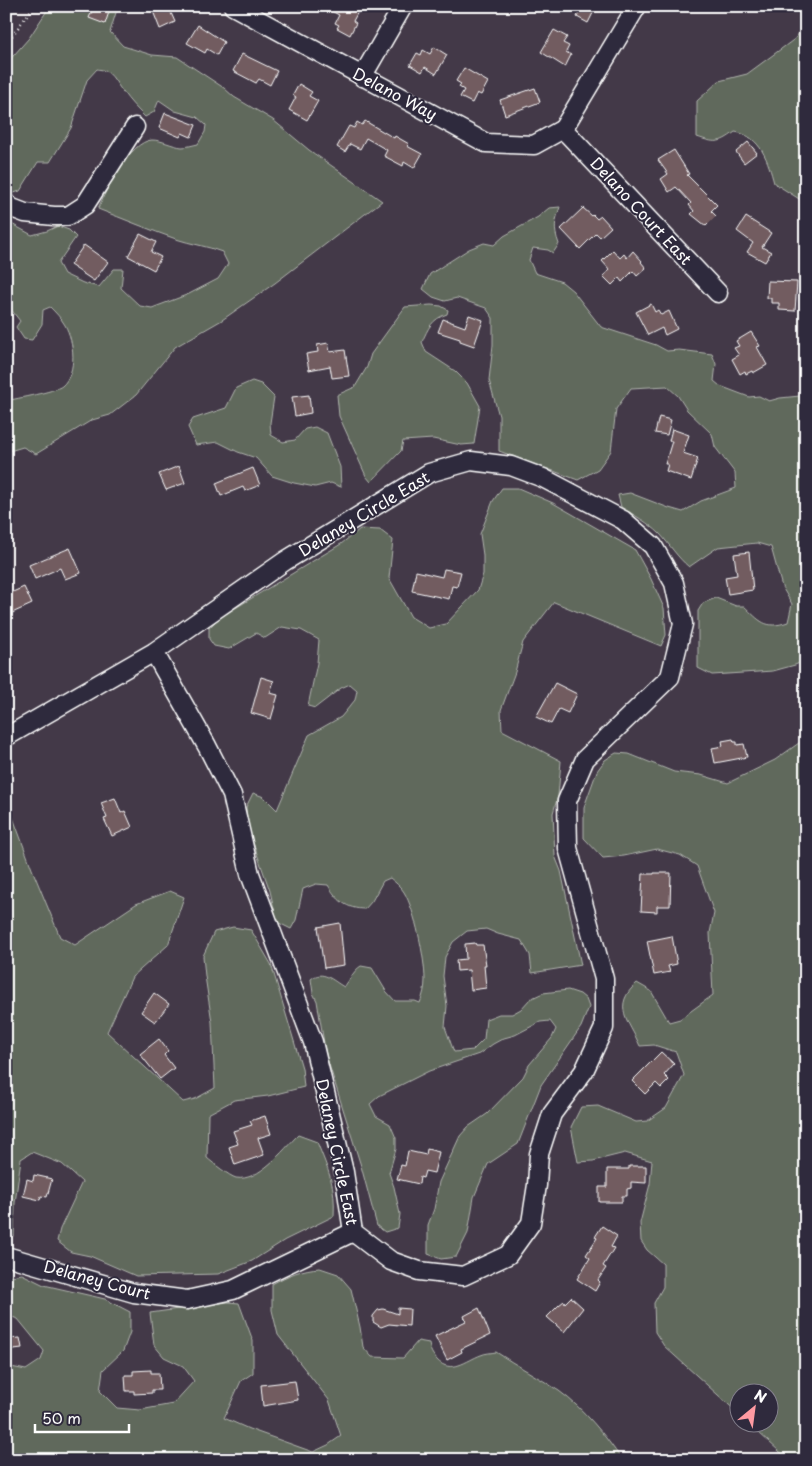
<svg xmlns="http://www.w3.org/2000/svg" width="812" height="1466" font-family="'Playpen Sans',sans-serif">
	<rect width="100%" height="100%" fill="#433948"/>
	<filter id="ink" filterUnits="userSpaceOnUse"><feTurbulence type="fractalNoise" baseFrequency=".02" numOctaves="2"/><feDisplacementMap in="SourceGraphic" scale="10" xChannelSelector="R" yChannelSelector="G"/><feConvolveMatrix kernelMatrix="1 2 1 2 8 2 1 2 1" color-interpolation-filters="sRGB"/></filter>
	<g filter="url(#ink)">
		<g fill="#60695c" stroke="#b0b4ae">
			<path d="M50,6H118L110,32L123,46L152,55L177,57L224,88L234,97L273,120L309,150L382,201L275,283L222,320L175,347L136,395L110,415L92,420L36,454L23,447L6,452V401C18,398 54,392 62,386C78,372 74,341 65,325C61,318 55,312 50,307L43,310L42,324L32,340L24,339L16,327L20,321L6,303V221L32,235L47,231L58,226L69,230L76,237L58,263L64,274L83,283L99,287L114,269H123L121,288L140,306L152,308L189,294L218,279L228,264L222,252C207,246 191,244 176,239C150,230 124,219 98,209C105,191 130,141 152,140C162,140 172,146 182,147C187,147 193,145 198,144L205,132L206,125L197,117L175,111L159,100L154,112L145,117C137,109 129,101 123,92C114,81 112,70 97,69L87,80L71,128L50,162H38L20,191L14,193L6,192V130L9,120L6,108V64L29,38Z"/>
			<path d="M806,21V205L804,202L774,183C768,161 761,136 735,132C719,144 715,143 697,137V101L719,81L747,74L796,38Z"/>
			<path d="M560,207C555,222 553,228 559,244L553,253L548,250L533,248L529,260L535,273L562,282L573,291L601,327L656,345L667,351L679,350L712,354L716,364L714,381L720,386L749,397L759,396L769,401L780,398L800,396L806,387V660L795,665L773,671L712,675L698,668V611L703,603L716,598L736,606H744C760,621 765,630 788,622L792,604L782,587L771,547L757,543L718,547L689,567C677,557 670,545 660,534C649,523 634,515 621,507L618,495L630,493L669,508L683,512L701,501L736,488L735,473L715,447L712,434L687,410L678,396L667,386L631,388L616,409L611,451L598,469L578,480L499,451V416L489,380L493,345V318L486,308L457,298L445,301L433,297L423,289L430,274L469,249L484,243L494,245L504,236L538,217L549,208Z"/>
			<path d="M431,305L441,306L448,310L447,314C432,319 428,328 422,342L426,352L455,371L467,383L480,406L474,444L461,445L433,439L403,441L401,451L371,482L366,476L339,416L337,395L355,387L367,367L371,354L405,307Z"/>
			<path d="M252,381L261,384L274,397L270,423L271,435L283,442L295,440L305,429L315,427L327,433L340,467L341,487L331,483L315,487L294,483L272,476L256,458L238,452L218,442L196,445L188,427L193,419L226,408L236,388Z"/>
			<path d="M502,488H518L553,503L635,550L651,579L664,608L666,635L661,646L554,602L523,642L515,672L501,710L502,730L561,761L558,796L553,813L555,856L561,871L581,965L532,973L530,955L521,940L498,934L486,929L467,931L453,942L445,957L443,976L447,1006L445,1027L454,1052L473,1050L484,1039L486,1019L499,1014H512L521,1009L530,999L543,993L568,990L580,994L586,999L589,1007L581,1027L541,1085L518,1144L488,1164L474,1197L468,1233L456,1257L441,1259L428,1254V1225L434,1209L439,1182L460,1136L468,1127L487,1114L523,1077L529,1065L552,1038L556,1029L550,1021L540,1022L515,1035L504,1038L493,1044L479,1054L429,1071L379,1096L370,1104L376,1116L390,1124L396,1138V1149L389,1173L394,1187L400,1214L398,1228L385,1232L377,1226L361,1166L326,1055L317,1001L313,993L311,979C323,969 333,981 344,987C350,980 353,971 361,966L372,968L386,991L395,1001H415L420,1003C423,996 425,988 425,980C425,959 415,910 404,892C401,887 395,882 390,878L383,881L372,901L365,909C346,909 337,900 328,885L316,884L303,889L296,920L291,929L277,922L270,891L248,828L246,807L253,793L264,797L277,810L309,735L341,717L355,700L357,690L350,684L341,688L315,708L308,706L317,663L319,640L301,630L282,627L265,638L256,633L229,649L214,646L209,639V628L219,618L341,544L360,529L380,530L393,540L389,578L411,617L429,628L446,624L478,590L483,574V555L480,534L493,501Z"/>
			<path d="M806,738V1460H789L749,1424H770V1394H740L739,1414L664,1346L655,1332L654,1303L663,1287V1264L647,1250L641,1241L640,1223L650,1184L652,1161L625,1153L593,1161L578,1162L571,1127L581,1107L598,1106L636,1122L647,1121L666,1108L684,1075L676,1052L654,1045L640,1046C629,1021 611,1006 637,983L651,991L669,1022L680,1019L713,995L710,933L714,913L697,866L680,855L657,849L624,856L603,858L584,838V807L597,771L605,760L616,753L629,754L674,772L701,775L728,783L775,760Z"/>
			<path d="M6,785L8,804L32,869L60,937L75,945L136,904L170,891L184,897L168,945L132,977L107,1032L183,1102L195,1099L215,1088L212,1022L205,976L203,956L214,932L233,927L251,930L271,964L302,1068L304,1087L268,1096L234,1100L208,1114L207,1158C213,1163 229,1176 236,1178C259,1182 283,1150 298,1135L317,1142C328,1170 336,1185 334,1216L285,1240L252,1261L218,1274L136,1276L90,1256L71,1252L57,1241L60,1229L82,1182L62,1164L32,1152L21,1159L15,1203L14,1236L6,1233Z"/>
			<path d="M320,1268L338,1274L351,1289L360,1327L363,1347L372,1357L403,1358L418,1341L429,1343C430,1351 432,1354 437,1360C451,1375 467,1360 481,1355C485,1353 491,1353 496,1352C517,1366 539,1377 559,1391C584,1409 605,1435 622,1460H6V1366L26,1370L41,1360L44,1351L18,1319L6,1315V1277L22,1274L44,1285L105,1299L130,1312V1332L123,1351L103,1370L100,1391L117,1408L140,1410L173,1404L194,1381L183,1366L164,1357L154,1345L150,1313L228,1302L239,1303L253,1341V1373L241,1381L224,1418L249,1429L313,1452L328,1445L341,1436L329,1400L278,1335L272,1310V1284C288,1275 302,1269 320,1268Z"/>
		</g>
		<g fill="#725b61" stroke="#fff">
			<path d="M94,6H102L110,9L105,24L89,18Z"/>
			<path d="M151,6H168L175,22L160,29Z"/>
			<path d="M322,6H361L353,21L356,23L350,35L337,28L339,25L335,23L339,15Z"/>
			<path d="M582,6H589L595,9L588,23L577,17Z"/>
			<path d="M198,25L224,42L217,55L207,49L205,53L187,43Z"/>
			<path d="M554,30L567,37L563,43L569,46L566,52L571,55L565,67L541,52Z"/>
			<path d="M434,47L447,55L436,74L425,67L422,72L410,65L417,53L421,55L423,50L430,54Z"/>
			<path d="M242,54L277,71L270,85L259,79L256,83L233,71Z"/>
			<path d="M464,68L488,82L481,95L477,93L472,103L460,97L464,90L459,87L461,84L456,81Z"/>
			<path d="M299,84L312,92L309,96L318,101L307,120L289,110L296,97L293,95Z"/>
			<path d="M535,88L540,102L505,115L500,100Z"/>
			<path d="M165,113L196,125L191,137L182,133L180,137L159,128Z"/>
			<path d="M365,121L394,138L395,136L409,144L407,146L422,154L414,168L404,162L403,166L384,156L387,150L366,138L360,149L350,144L345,152L337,147L349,126L354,128L357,122L362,125Z"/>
			<path d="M748,142L757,153L744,163L736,152Z"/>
			<path d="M674,150L689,174L687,175L717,205L711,211L716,216L706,226L691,214L694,211L689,205L691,203L676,187L669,192L661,179L668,174L658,160Z"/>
			<path d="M583,208L592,216L593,215L597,219L601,216L611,227L600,237L596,233L580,249L561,229Z"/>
			<path d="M746,217L771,233L762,247L771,252L765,262L747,252L753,243L737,231Z"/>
			<path d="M140,234L156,242L151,252L161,257L154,270L128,256Z"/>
			<path d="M84,245L108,262L94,281L70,265Z"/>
			<path d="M613,250L620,258L624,254L627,258L633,251L642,261L641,262L646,268L637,276L633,271L622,282L619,278L612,285L603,276L610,270L602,261Z"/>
			<path d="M768,281L797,282L795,311L779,310V303H771V298H767Z"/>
			<path d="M651,304L655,312L658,310L661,315L669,311L677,329L665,335L662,328L648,335L636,312Z"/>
			<path d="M469,315L483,320L474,346L460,341V339L438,332L443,319L465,327Z"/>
			<path d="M751,332L760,346L757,347L767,365L753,373L752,371L746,374L745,371L740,374L732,359L739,355L734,348L739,346L736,341Z"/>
			<path d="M328,343L330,352L345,350L349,376L332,378L330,366L309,370L306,354L318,352L317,345Z"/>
			<path d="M309,395L311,413L295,416L292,397Z"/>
			<path d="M659,417L671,420L667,435L655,433Z"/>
			<path d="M672,429L689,435L683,453L698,458L691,480L666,471L668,464H665L672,441H669Z"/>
			<path d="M179,466L185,483L166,490L159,474Z"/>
			<path d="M253,468L260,485L245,491L243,487L221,496L216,483Z"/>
			<path d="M70,548L81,573L65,579L60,568L35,579L29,565Z"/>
			<path d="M749,552L753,590L728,594L725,577L737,575L734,554Z"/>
			<path d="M444,569L461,572L457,587L452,586L449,599L412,591L416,571L442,577Z"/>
			<path d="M24,587L32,604L12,613L6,600V595Z"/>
			<path d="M261,677L274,681L270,693L278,695L271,719L251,713Z"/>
			<path d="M555,683L577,694L568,713L559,709L551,724L536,717Z"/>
			<path d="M733,739L734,742H737V745L744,744L747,757L715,763L712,748L723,746L722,741Z"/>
			<path d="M115,798L121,813L125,811L132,827L112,836L104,819L107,818L101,803Z"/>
			<path d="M654,873H671L670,906H657V912L641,911L643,874H654Z"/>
			<path d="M340,923L344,965L324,968L318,927Z"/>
			<path d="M672,936L677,964L668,966L670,972L654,975L647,941Z"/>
			<path d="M475,943L476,945H483L486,965H484L486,988L471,990L469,970L457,971L456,960L466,959L465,944Z"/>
			<path d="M154,993L169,1004L155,1022L141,1012Z"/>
			<path d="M159,1039L168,1051L164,1055L174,1068L160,1079L140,1054Z"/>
			<path d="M661,1052L674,1064L664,1075L669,1080L661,1088L656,1083L645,1094L632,1081Z"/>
			<path d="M265,1116L271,1134L258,1138L264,1155L235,1165L229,1147L238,1144L233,1131L252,1125L250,1121Z"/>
			<path d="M427,1149L439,1152L434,1173L425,1171L423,1178L420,1177L419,1184L397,1179L401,1165L405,1166L408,1151L426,1155Z"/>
			<path d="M629,1166H646V1183L631,1182V1188L627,1189V1196H622V1202H599V1187H607V1169H629Z"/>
			<path d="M34,1175L52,1179L47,1197L41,1196L40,1200L23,1196L27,1179L33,1181Z"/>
			<path d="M602,1226L617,1236L611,1247L614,1248L603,1266L606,1268L598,1280L600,1282L595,1291L577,1279L590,1258L586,1255L597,1238L595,1237Z"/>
			<path d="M571,1297L583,1308L564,1332L547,1317L559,1305L564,1301L565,1303Z"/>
			<path d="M398,1308L410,1309L409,1326L389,1324L381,1327L373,1322V1316L378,1310L383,1309L398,1314Z"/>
			<path d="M479,1308L490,1335L461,1349L462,1352L447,1360L435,1336L466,1321L464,1316Z"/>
			<path d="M20,1338L22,1348L6,1350V1339Z"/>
			<path d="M151,1370V1373H159L160,1390H152V1393L134,1394V1391H126L125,1375H133V1371Z"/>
			<path d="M295,1381L298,1400L263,1406L261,1385Z"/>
		</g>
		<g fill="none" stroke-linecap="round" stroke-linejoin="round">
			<g stroke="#fff" stroke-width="21">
				<g id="minor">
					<path d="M233,6L486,143L534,145L563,129"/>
					<path d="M362,77L403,6"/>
					<path d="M563,129L718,293"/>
					<path d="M563,129L637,6"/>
					<path d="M6,203L12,208L25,213L54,216H68L85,205L135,127"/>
					<path d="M6,737L154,652L285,561L429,473L471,461L511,466L543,478L623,520L653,546L674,583L683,624L670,677L585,759L567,801L568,848L604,979V1028L584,1071L552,1114L539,1154L537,1185L531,1223L508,1255L463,1276L419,1271L391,1261L353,1232L344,1172L313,1042L250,874L232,795L207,746L154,652"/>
					<path d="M6,1256L134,1293L187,1300L233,1290L353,1232"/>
				</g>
			</g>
			<path stroke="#fff" stroke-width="2.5" stroke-dasharray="1 4" stroke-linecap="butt" d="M6,44L34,6"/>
			<use href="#minor" stroke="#2f2a3d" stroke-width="18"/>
		</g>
	</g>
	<g text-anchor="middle" stroke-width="4" stroke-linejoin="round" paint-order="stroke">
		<g font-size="16" fill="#fff" stroke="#2f2a3d">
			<text transform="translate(395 94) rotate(28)" y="6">Delano Way</text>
			<text transform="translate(641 211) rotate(47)" y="6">Delano Court East</text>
			<text transform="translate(364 514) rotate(-31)" y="6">Delaney Circle East</text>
			<text transform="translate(337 1152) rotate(78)" y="6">Delaney Circle East</text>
			<text transform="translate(97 1280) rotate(15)" y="6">Delaney Court</text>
		</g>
	</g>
	<rect width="812" height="1466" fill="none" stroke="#2f2a3d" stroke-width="25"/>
	<rect x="12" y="12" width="787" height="1441" fill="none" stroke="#fff" stroke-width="2" filter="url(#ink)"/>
	<g transform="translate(754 1408) rotate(29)"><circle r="24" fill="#2f2a3d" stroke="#827f8b"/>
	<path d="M0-4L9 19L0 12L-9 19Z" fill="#ff9aa2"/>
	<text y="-8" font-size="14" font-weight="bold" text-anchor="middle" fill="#ffffff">N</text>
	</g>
	<path d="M35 1424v8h94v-8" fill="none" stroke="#ffffff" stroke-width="2.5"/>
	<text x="42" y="1424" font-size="15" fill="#ffffff" stroke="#2f2a3d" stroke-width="4" paint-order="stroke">50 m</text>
</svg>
